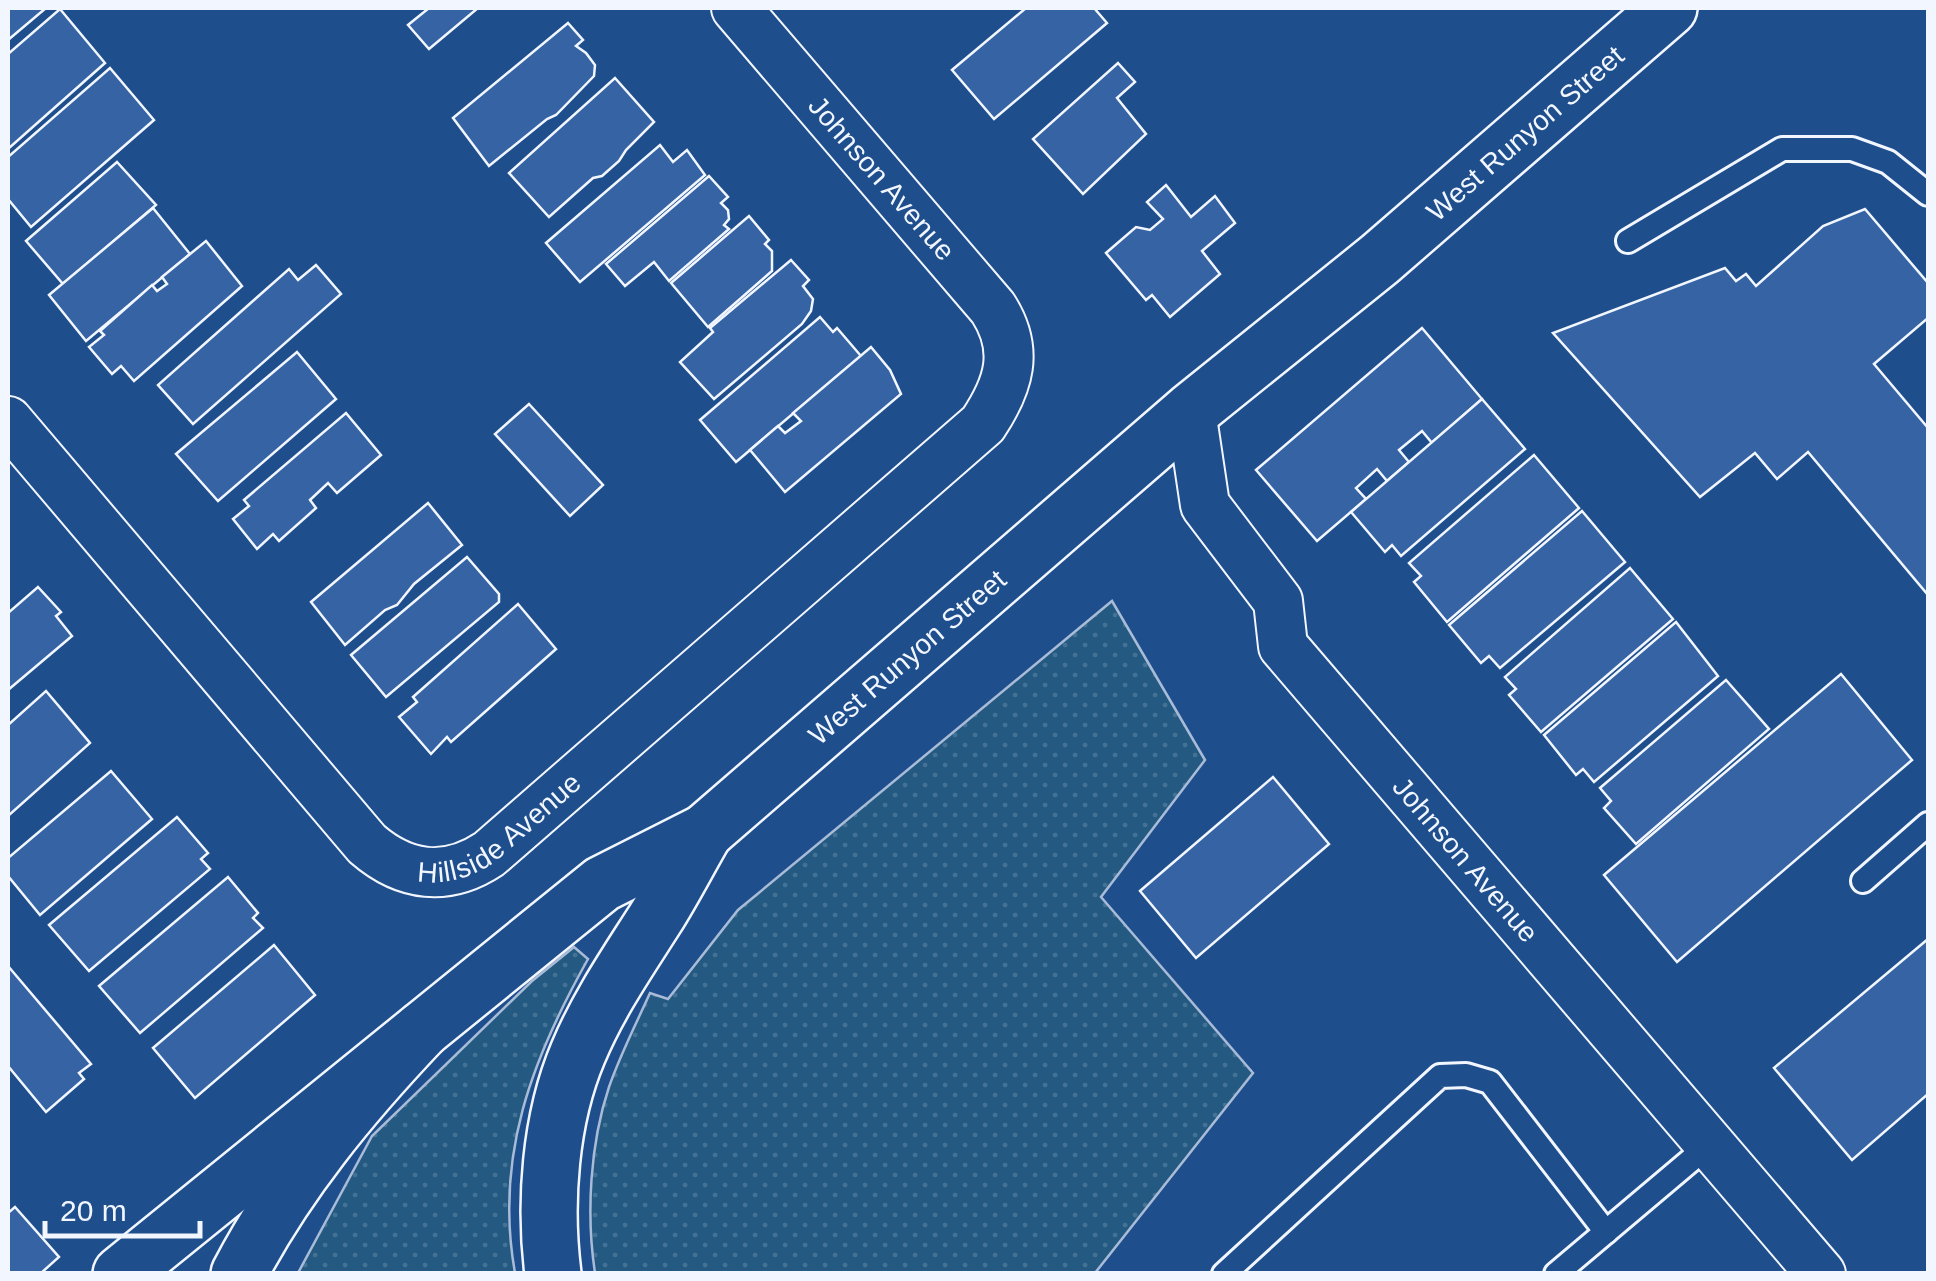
<svg xmlns="http://www.w3.org/2000/svg" width="1936" height="1281" font-family="Helvetica,sans-serif">
	<defs>
		<pattern id="grass-dots" width="8" height="8" patternUnits="userSpaceOnUse" patternTransform="scale(2.5)"><rect width="8" height="8" fill="#245a82"/><path d="M2 2h.1M6 6h.1" fill="none" stroke="#447295" stroke-width="1.8" stroke-linecap="round"/></pattern>
	</defs>
	<rect width="100%" height="100%" fill="#1f4e8c"/>
	<g fill="url(#grass-dots)" stroke="#a8bbd7" stroke-width="2.5">
		<path d="M1112,601L1205,760L1101,897L1253,1073L1095,1273H595C586,1214 590,1144 609,1087C620,1055 636,1024 650,993L668,999L738,910Z"/>
		<path d="M574,947L588,959C532,1059 494,1157 515,1273H298L372,1136L532,981Z"/>
	</g>
	<g fill="#3563a3" stroke="#f2f6ff" stroke-width="2.5">
		<path d="M8,8H46L8,40Z"/>
		<path d="M429,8H478L429,49L408,25Z"/>
		<path d="M1026,8H1094L1107,23L994,119L952,70Z"/>
		<path d="M60,9L105,63L8,149V54Z"/>
		<path d="M568,23L583,40L576,46L586,53L595,65L594,76L556,115L547,119L489,166L453,118Z"/>
		<path d="M1118,63L1135,82L1117,98L1146,134L1083,194L1033,139Z"/>
		<path d="M110,68L154,120L31,227L8,199V157Z"/>
		<path d="M615,78L654,122L626,150L619,161L602,176L593,178L549,217L509,173Z"/>
		<path d="M660,145L673,162L687,150L705,175L580,282L546,243Z"/>
		<path d="M117,162L156,205L63,284L26,241Z"/>
		<path d="M709,176L728,197L721,203L728,210L729,219L724,225L729,229L669,281L654,262L625,286L606,264Z"/>
		<path d="M1166,185L1191,217L1215,196L1235,223L1202,251L1220,274L1170,317L1152,295L1146,300L1106,253L1136,227L1150,230L1163,219L1147,202Z"/>
		<path d="M153,208L190,254L86,341L49,295Z"/>
		<path d="M1865,209L1928,283V318L1874,364L1928,428V595L1808,452L1777,479L1755,453L1700,497L1553,333L1725,268L1736,281L1746,274L1756,286L1823,226Z"/>
		<path d="M749,216L769,240L765,244L772,251V271L708,327L671,283Z"/>
		<path d="M206,241L242,286L134,381L121,366L112,374L89,347L104,335L100,331L152,285L157,291L167,284L162,277Z"/>
		<path d="M791,260L809,280L803,286L813,299L811,311L802,324L714,399L680,362L713,332L710,328Z"/>
		<path d="M316,265L341,294L193,424L158,385L289,269L298,280Z"/>
		<path d="M820,317L833,332L837,328L861,356L736,462L700,420Z"/>
		<path d="M1422,328L1482,399L1432,443L1422,431L1399,450L1409,462L1387,481L1377,469L1356,488L1366,499L1317,541L1256,470Z"/>
		<path d="M871,347L890,370L901,394L785,492L750,450L778,426L785,433L801,421L793,413Z"/>
		<path d="M297,352L336,399L218,501L176,454Z"/>
		<path d="M1482,399L1525,449L1401,556L1392,545L1385,552L1351,512Z"/>
		<path d="M529,404L603,485L570,516L495,434Z"/>
		<path d="M346,413L381,455L337,493L328,483L310,500L316,508L279,541L273,534L257,549L233,519L249,506L244,500Z"/>
		<path d="M1534,455L1579,508L1447,622L1414,582L1421,576L1409,563Z"/>
		<path d="M428,503L462,545L414,584L397,605L385,610L345,645L311,602Z"/>
		<path d="M1582,511L1625,562L1500,668L1489,656L1481,663L1449,625Z"/>
		<path d="M467,557L499,594V602L386,697L351,655Z"/>
		<path d="M1630,568L1673,619L1541,732L1509,695L1516,689L1505,677Z"/>
		<path d="M38,587L61,612L56,616L72,636L8,690V613Z"/>
		<path d="M518,604L556,649L451,742L447,737L431,754L399,717L417,702L413,697Z"/>
		<path d="M1676,622L1718,676L1594,782L1583,769L1576,775L1544,735Z"/>
		<path d="M1841,674L1912,760L1677,962L1604,875Z"/>
		<path d="M1726,680L1769,729L1636,844L1604,808L1611,801L1600,788Z"/>
		<path d="M46,691L90,743L8,816V725Z"/>
		<path d="M111,771L152,819L40,915L8,876V858Z"/>
		<path d="M1273,777L1329,844L1196,958L1140,891Z"/>
		<path d="M177,817L208,853L201,859L210,869L89,971L49,925Z"/>
		<path d="M228,877L258,913L253,918L263,928L140,1033L99,986Z"/>
		<path d="M1928,939V1094L1852,1160L1774,1068Z"/>
		<path d="M274,945L315,995L195,1098L153,1048Z"/>
		<path d="M8,966L91,1064L79,1073L84,1079L46,1112L8,1066Z"/>
		<path d="M15,1207L59,1257L40,1274H8V1213Z"/>
	</g>
	<g fill="none" stroke-linecap="round" stroke-linejoin="round">
		<g stroke="#f2f6ff" stroke-width="28">
			<g id="service">
				<path d="M1628,241L1782,149H1852L1888,162L1928,194"/>
				<path d="M1863,881L1928,824"/>
				<path d="M1224,1274L1440,1076L1466,1075L1490,1082L1606,1232"/>
				<path d="M1556,1274L1710,1144"/>
			</g>
		</g>
		<g stroke="#f2f6ff" stroke-width="52">
			<g id="minor">
				<path id="s1" d="M1191,411L1205,505L1278,601L1283,646L1821,1274"/>
				<path id="s2" d="M8,421L367,844C405,877 447,882 489,854L983,424C1009,385 1020,350 993,308L736,8"/>
			</g>
		</g>
		<g stroke="#f2f6ff" stroke-width="60">
			<g id="secondary">
				<path id="s3" d="M121,1274L602,884L705,832L1191,411L1380,259L1669,8"/>
			</g>
		</g>
		<g stroke="#f2f6ff" stroke-width="60">
			<g id="motorway">
				<path d="M239,1274C287,1182 351,1105 422,1030"/>
				<path d="M553,1274C544,1203 550,1119 578,1053C598,1005 627,963 655,919C673,891 688,861 705,832"/>
			</g>
		</g>
		<use href="#service" stroke="#1f4e8c" stroke-width="22"/>
		<use href="#minor" stroke="#1f4e8c" stroke-width="48"/>
		<use href="#secondary" stroke="#1f4e8c" stroke-width="55"/>
		<use href="#motorway" stroke="#1f4e8c" stroke-width="55"/>
	</g>
	<g text-anchor="middle" stroke-width="8" stroke-linejoin="round" paint-order="stroke">
		<g font-size="28" fill="#f2f6ff" stroke="#1f4e8c">
			<text dy="10" stroke="none"><textPath href="#s3" startOffset="1812">West Runyon Street</textPath></text>
			<text transform="translate(882 178) rotate(49)" y="10">Johnson Avenue</text>
			<text dy="10" stroke="none"><textPath href="#s3" startOffset="1002">West Runyon Street</textPath></text>
			<text dy="10" stroke="none"><textPath href="#s2" startOffset="708">Hillside Avenue</textPath></text>
			<text dy="10" stroke="none"><textPath href="#s1" startOffset="542">Johnson Avenue</textPath></text>
		</g>
	</g>
	<rect width="1936" height="1281" fill="none" stroke="#f2f6ff" stroke-width="20"/>
	<path d="M45 1221v15h155v-15" fill="none" stroke="#f2f6ff" stroke-width="5"/>
	<text x="60" y="1221" font-size="30" fill="#f2f6ff" stroke="#1f4e8c" stroke-width="8" paint-order="stroke">20 m</text>
</svg>
